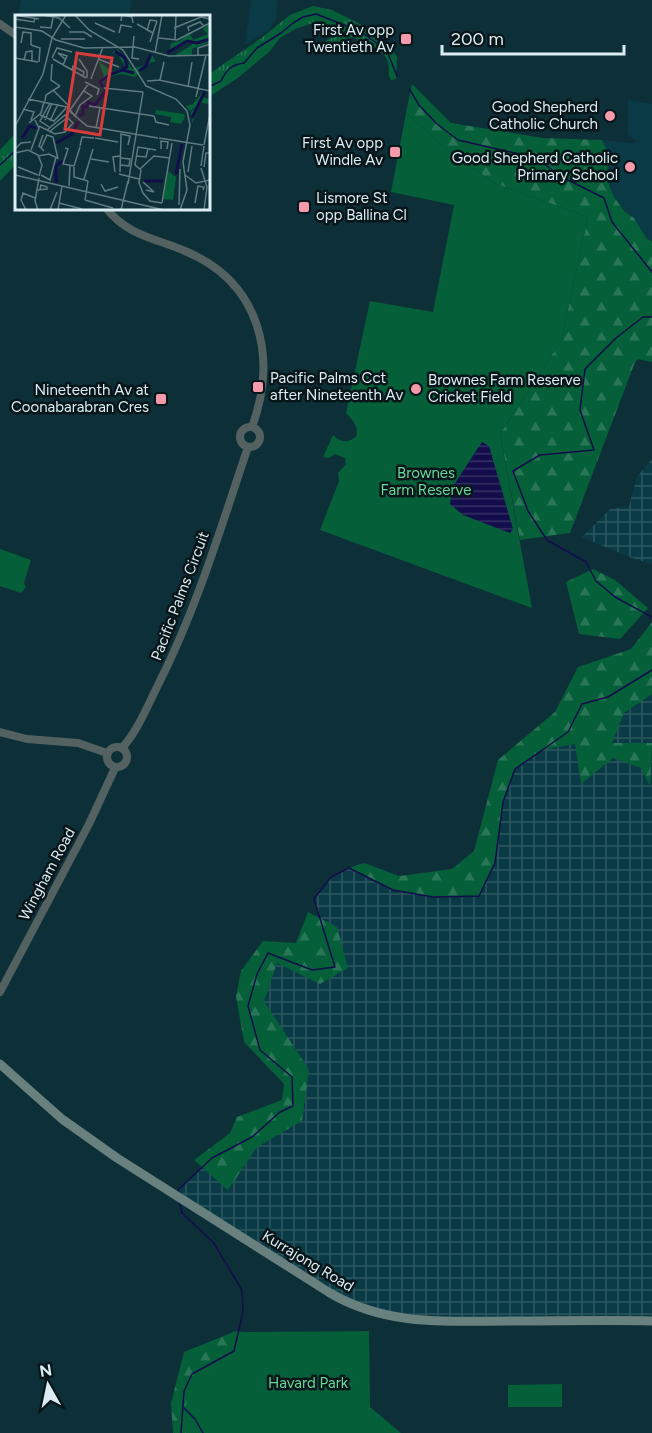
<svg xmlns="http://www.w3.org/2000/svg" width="652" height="1433" font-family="Figtree,sans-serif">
	<defs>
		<pattern id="industrial-grid" width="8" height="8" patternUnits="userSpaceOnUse" patternTransform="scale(1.5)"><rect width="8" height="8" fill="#093a45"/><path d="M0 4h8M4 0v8" fill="none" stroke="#2c5760"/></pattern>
		<pattern id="grass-tufts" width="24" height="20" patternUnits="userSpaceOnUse" patternTransform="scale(1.5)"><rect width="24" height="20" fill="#055f39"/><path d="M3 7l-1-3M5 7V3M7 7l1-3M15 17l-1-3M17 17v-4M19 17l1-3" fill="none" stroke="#297656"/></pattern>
		<pattern id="forest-firs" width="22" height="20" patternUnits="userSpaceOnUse" patternTransform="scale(1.5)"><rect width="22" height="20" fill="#055f39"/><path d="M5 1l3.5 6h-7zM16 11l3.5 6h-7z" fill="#297656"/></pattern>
		<pattern id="water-rules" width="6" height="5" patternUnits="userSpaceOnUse" patternTransform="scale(1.5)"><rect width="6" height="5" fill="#130d4b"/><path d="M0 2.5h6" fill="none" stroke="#353165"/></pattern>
	</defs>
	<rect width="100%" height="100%" fill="#0d2f38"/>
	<g fill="#093a45">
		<path d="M21,0H132L129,16H18Z"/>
		<path d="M251,0H278L276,19L268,31L245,45Z"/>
		<path d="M628,100L652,104V241L647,239L634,218L625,212L614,197L608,182L607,151L602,140L634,143L636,141L628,134Z"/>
	</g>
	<g fill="url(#industrial-grid)">
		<path d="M652,459V564L629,557L582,537L610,509L629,506L637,477Z"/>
		<path d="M652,670V1321L387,1316L330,1293L209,1218L178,1190L212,1158L280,1112L292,1077L260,1050L257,974L326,934L314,899L331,877L349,868L393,890L433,897L495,863L503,802L515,769Z"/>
	</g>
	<g fill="url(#grass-tufts)">
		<path d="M313,6L332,10L366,27L380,43L393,51L397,57L396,79L391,80C387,74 390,69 388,62C384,48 364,43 352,37L332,45L325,44L327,40L341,33L319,21L295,29L280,38L270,51L239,77L209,97V74L260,39L290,15Z"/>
		<path d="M16,133V164L0,181V150Z"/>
	</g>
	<g fill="url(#forest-firs)">
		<path d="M412,84L451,123L543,138L602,140L607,151L608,182L614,197L625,212L634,218L647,239L652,241V362L638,359L635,362L570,533L520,540L500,434L561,341L588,217L496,184L455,156L406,113Z"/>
		<path d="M593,569L615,580L648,608L620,639L579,634L566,582Z"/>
		<path d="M652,622V694L624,713L612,743H652L650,786L641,768L613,758L581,784L575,744L542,750L515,769L503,802L495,863L479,896L433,897L393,890L349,868L364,863L399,876L452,869L474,851L498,760L555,712L578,667L631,649Z"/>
		<path d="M308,912L337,927L348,968L320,984L277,963L264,1001L309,1070L302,1121L257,1147L228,1190L194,1160L230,1133L237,1117L282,1100L284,1084L244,1042L236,996L241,971L263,941L296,943Z"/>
		<path d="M236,1331L243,1332L253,1364L230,1433H173L171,1403L184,1352Z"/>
	</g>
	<g fill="#055f39">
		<path d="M406,113L455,156L496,184L588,217L561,341L500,434L532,608L320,530L339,481L338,473L346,464L345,458L335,454L329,458L323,457L333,435C341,443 347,443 356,437C359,426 353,421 346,413L370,301L433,312L454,205L391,192Z"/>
		<path d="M0,549L31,560L24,583L26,587L21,593L0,586Z"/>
		<path d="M369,1331L370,1407L401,1433H186L187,1389L218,1363L243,1332Z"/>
		<path d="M562,1384V1407H508V1385Z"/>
	</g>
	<path fill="url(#water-rules)" d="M482,442L489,446L513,529L510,533L463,515L450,504L453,486Z"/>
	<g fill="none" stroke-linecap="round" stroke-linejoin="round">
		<g stroke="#130d4b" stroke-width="1.5">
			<path d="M208,87L221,81C227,69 231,65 244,63L257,48L281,33L293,23L303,17L316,14L360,31L387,51L397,76"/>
			<path d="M410,90L419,105L437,124L458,140L519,154L541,162L566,179L604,198L612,222L652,272"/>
			<path d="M0,165L16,150"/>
			<path d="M652,317H643L616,338L585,369L580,410L594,450L540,455L513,471L528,511L547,540L586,562L596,581L615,597L652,617"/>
			<path d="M179,1194L178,1190L212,1158L252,1137L280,1112L293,1106L292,1077L260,1050L248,1006L257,974L268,953L312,970L335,967L314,899L331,877L349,868L393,890L433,897L479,896L495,863L503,802L515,769L568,732L582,704L608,697L652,670"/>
			<path d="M180,1204L182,1213L213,1242L242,1290L243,1312L234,1351L192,1374L184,1391L181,1433"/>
			<path d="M184,1408L195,1419L203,1433"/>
		</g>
		<g stroke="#536260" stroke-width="8">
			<path d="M0,24L16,35"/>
			<path d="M106,208C128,236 155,238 185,251C260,282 278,356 252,427"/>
			<circle cx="250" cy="437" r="10"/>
			<path d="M0,732L27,739L78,743L107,753"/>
			<circle cx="117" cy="757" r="10"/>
			<path d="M122,748C138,730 147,707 158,685C197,608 221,527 248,447"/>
			<path d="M0,992L89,824L115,768"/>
		</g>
		<path stroke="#69817e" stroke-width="9" d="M0,1064L62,1119L117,1158L330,1293C388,1327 449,1321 514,1321C560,1321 606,1320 652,1321"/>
	</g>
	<g fill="#f39aab" stroke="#081519" stroke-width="2">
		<rect x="400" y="33" width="12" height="12" rx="3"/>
		<circle cx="610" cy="116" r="6"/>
		<rect x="389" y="146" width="12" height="12" rx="3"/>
		<circle cx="630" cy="167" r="6"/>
		<rect x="298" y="201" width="12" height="12" rx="3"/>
		<rect x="252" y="381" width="12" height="12" rx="3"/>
		<circle cx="416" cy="389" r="6"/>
		<rect x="155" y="393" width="12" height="12" rx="3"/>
	</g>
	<g text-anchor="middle" stroke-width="5" stroke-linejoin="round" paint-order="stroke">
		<g font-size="15" fill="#dbedf2" stroke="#081519" text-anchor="end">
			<text x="394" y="35">First Av opp<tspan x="394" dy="17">Twentieth Av</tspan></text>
			<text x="598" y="112">Good Shepherd<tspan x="598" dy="17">Catholic Church</tspan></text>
			<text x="383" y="148">First Av opp<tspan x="383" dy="17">Windle Av</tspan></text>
			<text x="618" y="163">Good Shepherd Catholic<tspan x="618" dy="17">Primary School</tspan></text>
			<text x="316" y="203" text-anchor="start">Lismore St<tspan x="316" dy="17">opp Ballina Cl</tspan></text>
			<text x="270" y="383" text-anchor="start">Pacific Palms Cct<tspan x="270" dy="17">after Nineteenth Av</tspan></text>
			<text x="428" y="385" text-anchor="start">Brownes Farm Reserve<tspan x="428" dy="17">Cricket Field</tspan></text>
			<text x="149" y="395">Nineteenth Av at<tspan x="149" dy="17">Coonabarabran Cres</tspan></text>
		</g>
		<g font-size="15" fill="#67d89a" stroke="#081519">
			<text x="426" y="478">Brownes<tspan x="426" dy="17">Farm Reserve</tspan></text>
			<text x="308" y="1388">Havard Park</text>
		</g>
		<g font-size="15" fill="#dbedf2" stroke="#081519">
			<text transform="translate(180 596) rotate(-69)" y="5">Pacific Palms Circuit</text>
			<text transform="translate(47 874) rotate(-62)" y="5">Wingham Road</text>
			<text transform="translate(308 1261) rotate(31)" y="5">Kurrajong Road</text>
		</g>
	</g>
	<g transform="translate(15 15)">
		<rect width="195" height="195" fill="#0d2f38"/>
		<path d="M103,34L117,54L131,50L136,38L141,47H136L120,62L106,59L93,62L85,71L89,61L83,46L98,57L110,51L102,38H96ZM189,75L188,82L195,84V89L186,88L177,108L176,97L181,91L175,96L171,91L178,89ZM141,95L169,99L170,102L166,109L155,107L156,102L140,99Z" fill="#055f39"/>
		<path d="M194,9L195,27L177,34V40H160L177,30V26L155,34L156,28L165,26L174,17L178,25L193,19L188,14ZM153,156L161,162L158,185L148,184Z" fill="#055f39"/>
		<path fill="none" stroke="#130d4b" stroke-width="3" d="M100,36L110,43L112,52L107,54M152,38L172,26L182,28L195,24M124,56L131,51L136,39M88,72L85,67L94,60L107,55L119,58M64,101L68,99V91L72,92L73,87L80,90L91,76M177,103L190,76M7,123L15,111L21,113M41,128L57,119L63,107M161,159L167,129M129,166H148M41,168V150L48,146"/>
		<path fill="none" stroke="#5f7b82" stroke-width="1.5" d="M0,0L24,4M28,0L44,3L55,13M60,0L74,15L108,35L131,71L161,84L172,96L175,110L168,147L172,175L165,195M0,4L19,7L20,3M106,6L107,0L117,2L118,8M80,8L100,17M122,9L138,18M0,12L27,16L41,25L69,33L120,32L154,41L195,40M25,12L36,13L38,3M159,13L186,2L195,4M132,16L135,5L142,6M174,16L173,12L185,7L189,11M54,17H69L77,22M104,18L106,10L117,12M119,21L117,43L124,44M144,23L162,25L195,8M46,24H70M160,25L161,0M135,27L142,6M6,28L8,17L16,18V30M16,30L25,33L24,47M140,38L147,0M183,40V33L195,29M0,43L23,47M37,43L42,33L57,37M38,44L71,63M64,44L72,56V63M83,44L104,52M9,45L11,37L17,36V46M37,49L36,65L45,71M48,50L52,41L43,38L50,44M57,55L58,51L69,57L68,61M76,64L88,32M144,65L195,76M132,66L145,65L149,47M70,67L84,74L82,80L84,75M173,72L177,47M89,73L128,77M39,76L53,90M69,76L77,81L65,90L60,101L55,95L74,68M181,82L191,40M13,84L52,92M30,86L31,80L45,71M74,91L139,101M8,94L19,97L16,105M52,94L72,111L143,123M25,100L39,106L51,93M139,101L141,107L154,110M30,105L37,88M35,106L43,89M14,108L26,98L29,87M0,111L28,59L37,23L51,0M24,111L40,119L50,117L58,108L50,100L32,115M34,112L25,106L35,88M81,113L85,93M34,117L53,102M28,120L24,131L29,136M80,123L103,127M144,123L188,130M189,130L195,99M65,131L67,122L79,123M26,133L32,120L38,122L43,144M50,133L53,134L48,149L59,151M0,134L6,128L16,127M146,134V126L153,127L152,134M16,135L24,113L20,105M0,138L13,135L23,140L27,150L24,161M23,141L34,139L42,143M121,141L131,142L133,134M105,143L115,144L114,151L106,150M76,144L94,147M59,151L65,132M186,151L189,131M3,152L23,160M59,152V162L73,166M189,152L191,138H195M186,153L192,172L189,195M125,154L139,141L155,143M126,155L124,168L128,178L135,186L147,188M126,155L120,150L123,132L141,135M100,157L98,142L105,141M105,157L106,119L115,121L113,130M173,157L177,131M104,159L124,164M0,160L149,195M26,160L35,165L41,142M170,160L181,168L195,165M69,164L78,134M128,167L139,177L131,175M86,169L90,176L103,172M113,169L128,77M54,171L55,150M22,175L32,174V172L26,170L25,174M70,185L98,193M70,185L73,166M44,188L67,194M147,188L157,128M180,188L183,171L189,172L188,175M164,190L165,154M11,195L6,185L8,178L20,183M23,195L20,186L24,163M35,195L42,177M43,195L47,171M106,195L113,166"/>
		<path fill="#d63c3c" fill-opacity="0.15" stroke="#d63c3c" stroke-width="3" d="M62,38L97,43L85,120L50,114Z"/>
		<rect width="195" height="195" fill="none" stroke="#dbedf2" stroke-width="3"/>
	</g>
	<g transform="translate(48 1385) rotate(351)" stroke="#081519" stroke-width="4.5" paint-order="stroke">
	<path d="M0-4.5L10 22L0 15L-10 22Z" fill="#dbedf2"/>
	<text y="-9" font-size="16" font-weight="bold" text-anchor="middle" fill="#dbedf2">N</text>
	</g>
	<path d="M442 45v9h182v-9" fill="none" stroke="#dbedf2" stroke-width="3"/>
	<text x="451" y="45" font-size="18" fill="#dbedf2" stroke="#081519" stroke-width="4.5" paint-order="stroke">200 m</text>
</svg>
